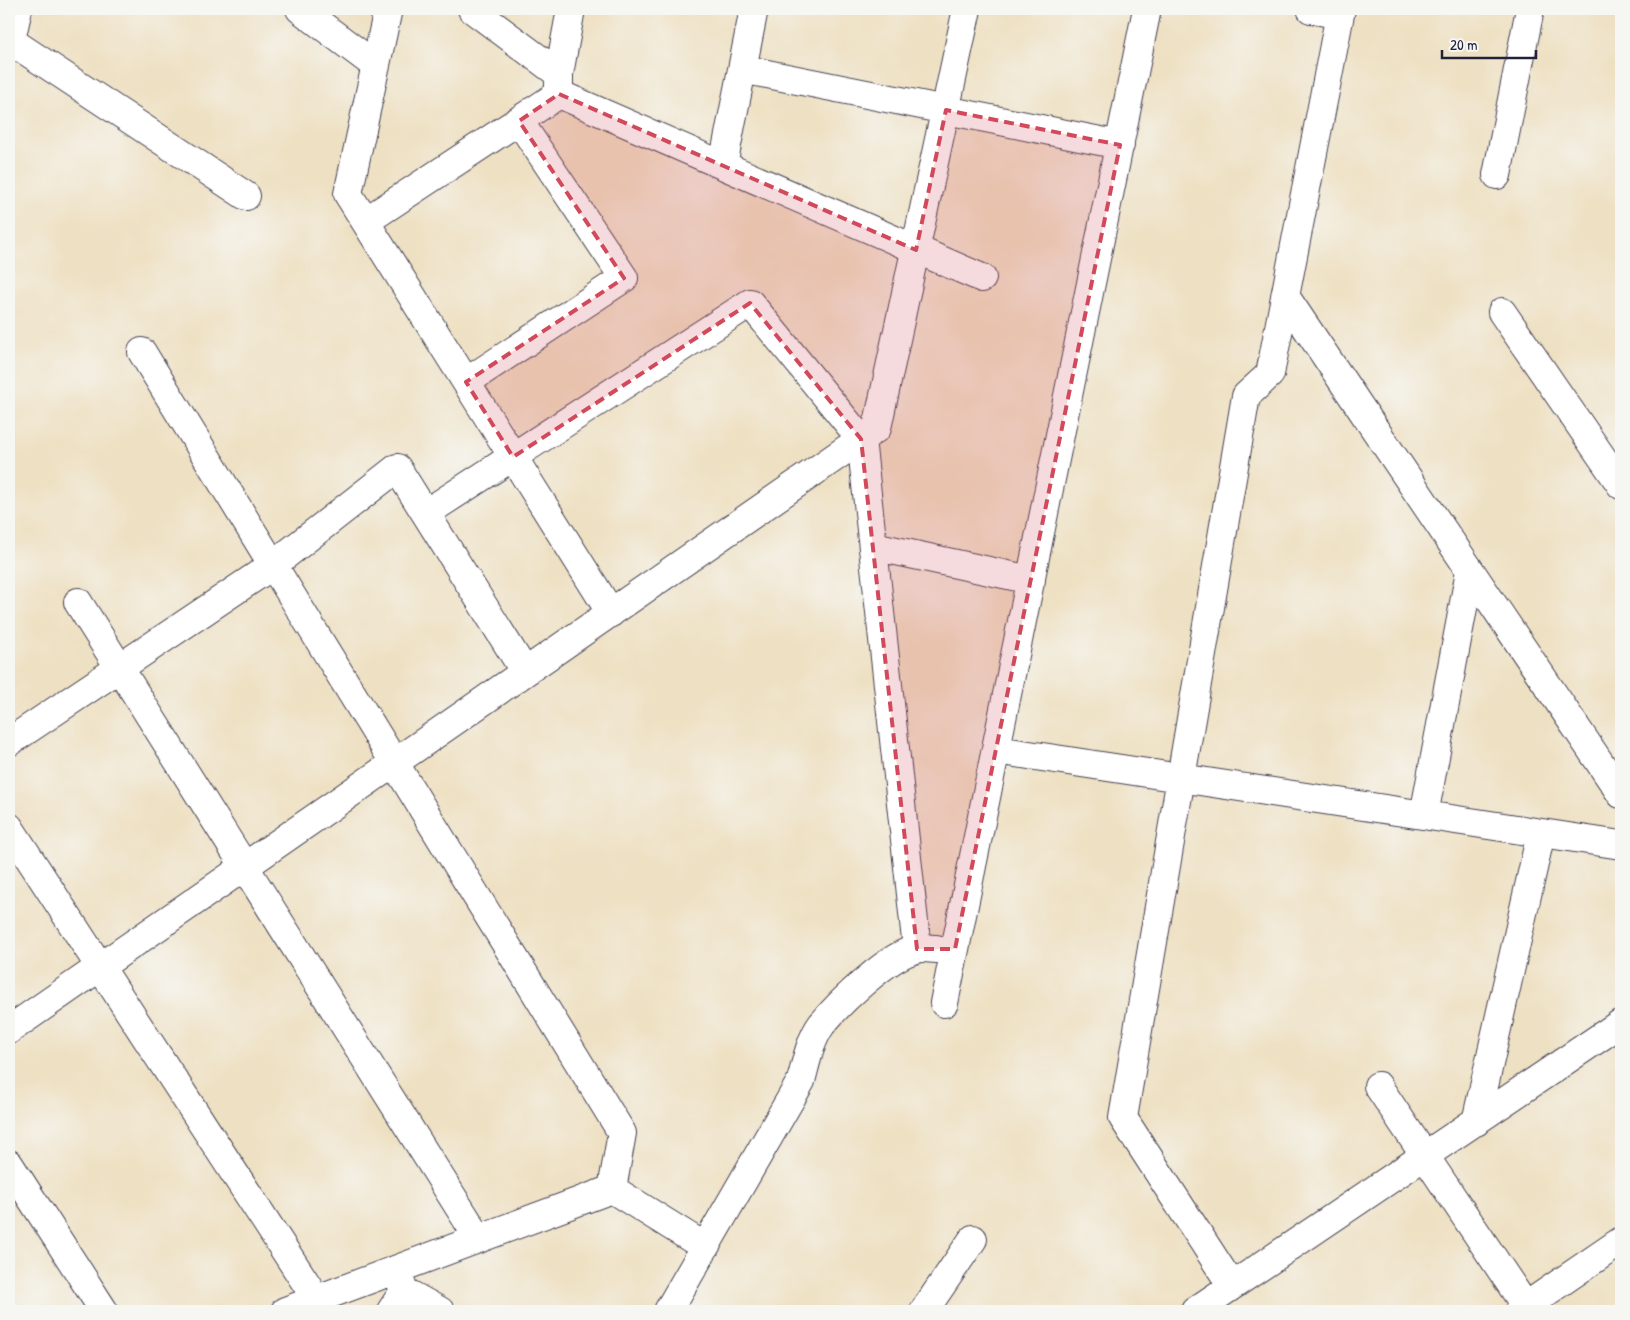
<svg xmlns="http://www.w3.org/2000/svg" width="1630" height="1320" font-family="'Patrick Hand',sans-serif">
	<style>
		.lines { fill: none; stroke-linecap: round; stroke-linejoin: round }
		.street-casing { stroke: #413e4f; stroke-width: 30 }
		.street { stroke: #fff; stroke-width: 28 }
		.marked { fill: #d1495b; fill-opacity: 0.2; stroke: #d1495b; stroke-width: 4; stroke-dasharray: 10 6; stroke-linejoin: round }
	</style>
	<rect width="100%" height="100%" fill="#f6f6f2"/>
	<filter id="ink" filterUnits="userSpaceOnUse"><feTurbulence type="fractalNoise" baseFrequency=".02" numOctaves="2"/><feDisplacementMap in="SourceGraphic" scale="10" xChannelSelector="R" yChannelSelector="G"/><feConvolveMatrix kernelMatrix="1 2 1 2 8 2 1 2 1" color-interpolation-filters="sRGB"/></filter>
	<filter id="wash" filterUnits="userSpaceOnUse"><feTurbulence type="fractalNoise" baseFrequency=".0096" numOctaves="4" result="noise"/><feDisplacementMap in="SourceGraphic" scale="20" xChannelSelector="R" yChannelSelector="G"/><feGaussianBlur stdDeviation="1.12" result="paint"/><feColorMatrix in="noise" values="0 0 0 0 0 0 0 0 0 0 0 0 0 0 0 0 0 1.4 0 .05"/><feComposite in="paint" operator="in"/></filter>
	<g filter="url(#wash)">
		<rect width="100%" height="100%" fill="#eee0c2"/>
	</g>
	<g filter="url(#ink)">
		<g class="lines">
			<defs>
				<path id="street" d="M300 9 376 66
					M388 9 348 194 611 613
					M472 9 559 74
					M1311 9 1340 15
					M11 41 246 196
					M9 49 18 9
					M742 69 1120 145
					M559 90V74L571 9
					M559 94 982 278
					M723 165 754 9
					M1497 175 1530 9
					M366 221 559 94
					M1285 296 1621 794
					M1502 312 1621 485
					M142 352 622 1133 612 1189
					M466 382 624 278 519 121
					M426 513 750 303 861 439 917 949
					M873 546 1031 580
					M78 602 479 1239
					M9 742 273 565 397 468 525 672
					M996 750 1621 845
					M1424 815 1470 571
					M9 827 317 1300
					M944 1003 1147 9
					M9 1030 877 428 967 9
					M1378 1086 1526 1307
					M1476 1122 1541 833
					M9 1164 104 1311
					M612 1189 705 1247
					M397 1270 404 1291 440 1311
					M1232 1286 1123 1118 1246 396 1270 374 1341 9
					M285 1311 612 1189
					M391 1311 404 1291
					M668 1311 801 1081C806 1063 810 1040 822 1024 840 1002 890 954 917 949 923 947 931 949 936 949
					M924 1311 973 1239
					M1195 1311 1621 1023
					M1519 1311 1621 1241"/>
			</defs>
			<!-- street casing -->
			<use href="#street" class="street-casing"/>
			<!-- street -->
			<use href="#street" class="street"/>
		</g>
	</g>
	<!-- marked area -->
	<path class="marked" d="M559 94 916 250 946 110 1120 145 955 949H917L861 439 750 303 513 457 466 382 624 278 519 121Z"/>
	<!-- margin -->
	<rect width="1630" height="1320" fill="none" stroke="#f6f6f2" stroke-width="30"/>
	<!-- scale -->
	<path d="M1442 50v8h94v-8" fill="none" stroke="#22223b" stroke-width="2.5"/>
	<text x="1450" y="50" font-size="15" fill="#22223b" stroke="#f6f6f2" stroke-width="4" paint-order="stroke">20 m</text>
</svg>
